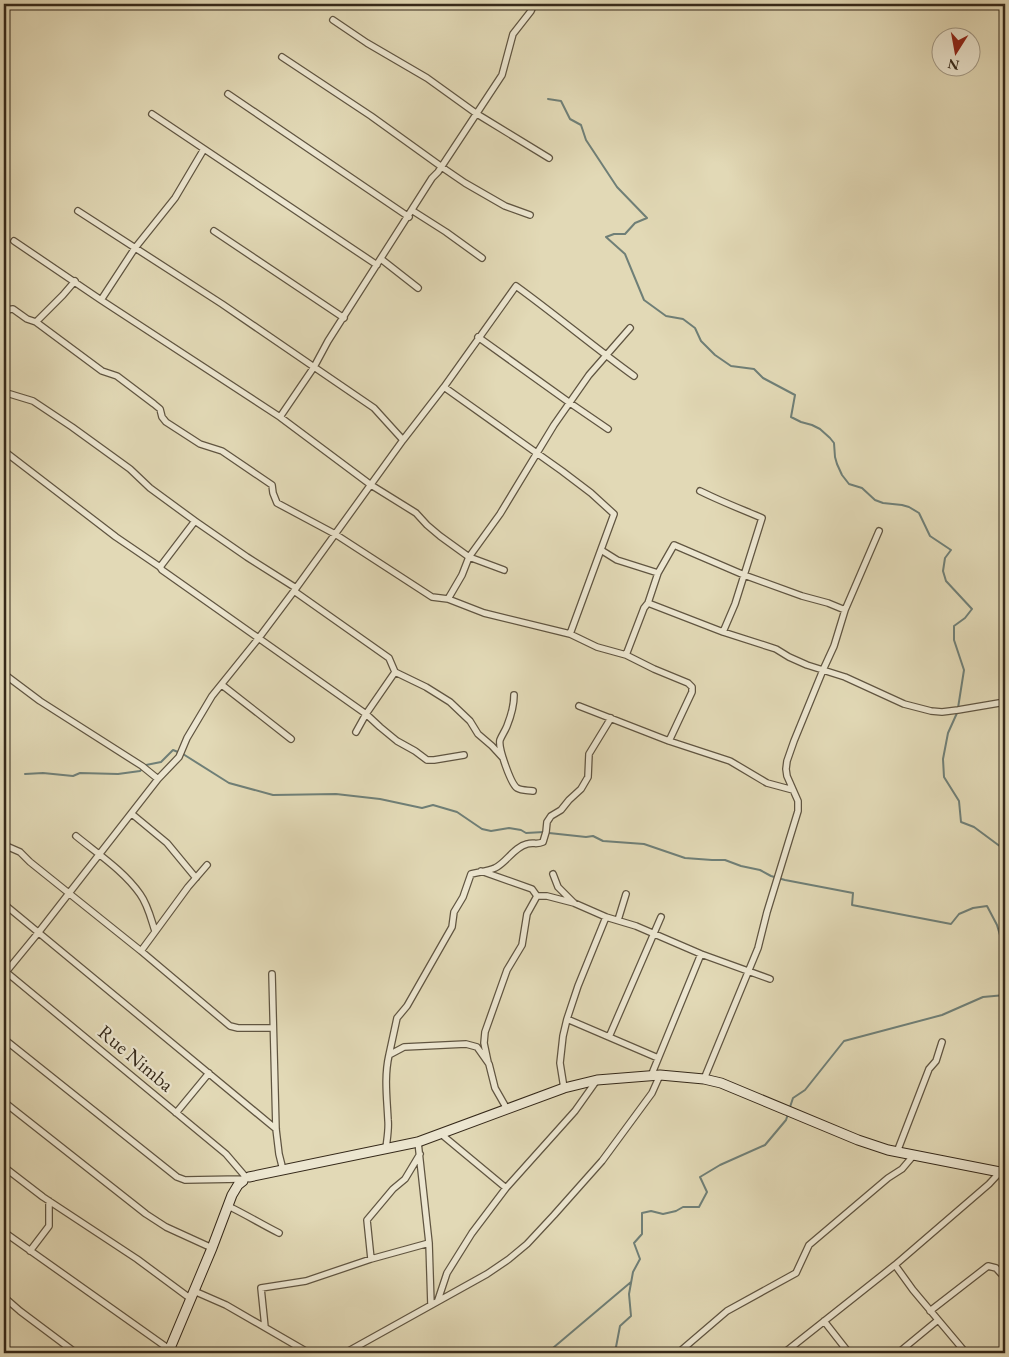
<svg xmlns="http://www.w3.org/2000/svg" width="1009" height="1357" font-family="'EB Garamond',serif">
	<style>
		.lines { fill: none; stroke-linecap: round; stroke-linejoin: round }
		.stream { stroke: #6f7f77; stroke-width: 2 }
		.street-casing { stroke: #605541; stroke-width: 8 }
		.secondary-casing { stroke: #35291a; stroke-width: 11 }
		.street { stroke: #ece6d0; stroke-width: 5.5 }
		.secondary { stroke: #ece6d0; stroke-width: 9 }
		.labels { text-anchor: middle; stroke-width: 4.5; stroke-linejoin: round; paint-order: stroke }
		.street-label { font-size: 20px; fill: #35291a; stroke: #ece6d0 }
	</style>
	<rect width="100%" height="100%" fill="#e2d9b6"/>
	<filter id="stains"><feTurbulence type="fractalNoise" baseFrequency=".004" numOctaves="4"/><feColorMatrix values="0 0 0 0 .2 0 0 0 0 .09 0 0 0 0 .02 0 0 0 .5 -.17"/></filter>
	<radialGradient id="worn" r=".72"><stop offset=".6" stop-color="#630" stop-opacity="0"/><stop offset="1" stop-color="#630" stop-opacity=".3"/></radialGradient>
	<g class="lines">
		<!-- stream -->
		<path class="stream" d="M548 99 561 101 570 119 581 125 586 140 617 187 647 218 635 223 625 234H614L606 237 625 254 644 300 666 316 683 319 695 328 701 341 715 355 731 366 754 369 763 378 795 395 791 417 801 422 812 425 820 429 830 438 834 443 835 457 837 464 842 475 849 484 862 488 875 500 883 503 902 505 909 507 919 513 930 536 951 550 945 558 943 571 946 581 972 609 965 618 954 626V640L964 670 958 708
			M957 713 948 733 943 759 944 777 959 801 961 822 974 827 1005 850
			M183 754 229 783 273 795 336 794 380 799 422 808 433 805 457 812 482 829 491 831 509 828 521 830 526 833 544 832
			M25 774 43 773 73 776 80 773 118 774 140 771 146 765 161 762 173 750 178 752
			M549 833 586 837 593 836 603 841 644 844 685 858 712 860H725L741 866 760 870 771 876 785 880 853 893 852 905 951 924 959 914 973 908 987 906 997 925 1005 952
			M790 1107 793 1098 805 1090 844 1041 942 1015 983 997 1005 995
			M547 1353 631 1282
			M609 1353 616 1347 620 1326 631 1316 629 1294 633 1272 640 1259 634 1243 642 1234V1213L651 1211 663 1214 676 1211 683 1207H699L707 1192 700 1177 720 1165 765 1145 786 1120 788 1114"/>
		<defs>
			<path id="street" d="M333 20 367 43 427 78 477 114 549 158
				M282 57 371 116 446 170 465 183 505 206 530 215
				M228 94 409 217
				M152 114 377 265
				M78 211 222 304 314 367 280 417
				M413 211 446 232 482 258
				M214 231 344 318
				M14 241 101 300 280 417 371 485 416 513 427 525 440 536 469 557 504 570
				M381 259 418 288
				M101 300 135 248 175 198 204 149
				M4 313 6 310 13 309 27 319 36 322 63 295 75 281
				M36 322 102 371 117 376 154 404 160 409 162 417 166 422 200 444 222 451 272 485 273 493 277 503 335 534 432 597 448 599
				M630 328 589 375 554 425 500 514 469 557 462 575 448 599 484 613 570 634 597 647 626 655 644 608 648 603 658 573 674 545 744 575 802 596 828 603 845 610
				M478 337 570 403 608 429
				M444 387 516 286C556 315 594 347 634 376
				M4 394H10L33 401 72 427 130 469 150 488 195 521
				M403 440 444 387 562 471 591 493 614 514 570 634
				M4 451 116 537 160 567 162 570 366 714 380 727 397 741 415 751 427 760H434L464 755
				M700 491C720 501 741 509 762 518L735 604 723 632
				M601 550 617 560 658 573
				M160 567 195 521 247 557 296 588
				M294 591 389 658 395 672 366 714 356 732
				M648 603 723 632 776 649 789 657 807 665 845 677 904 704 931 711 942 712 958 710 1005 702
				M626 655 654 669 688 683 692 687V692L669 741
				M395 672 426 687 450 702 470 721 478 734 492 746 503 758
				M4 674 40 701 142 766 158 779
				M222 685 291 739
				M514 695C514 706 511 716 507 726 505 731 502 735 500 740 498 748 511 784 517 788 522 791 528 790 533 791
				M579 706 669 741 730 761 767 783 793 790
				M132 814 167 843 196 878
				M76 836C98 854 124 871 140 894 148 905 151 919 155 931
				M4 845 20 852 30 862 141 951 230 1026 238 1028H273
				M481 871 532 889 537 896
				M553 874 558 887 574 903 606 917
				M4 904 276 1129
				M618 920 626 894
				M141 951 188 887 207 865
				M5 971 226 1154 244 1175
				M6 972 38 933 158 779 179 757 187 738 212 696 258 639 294 591 403 440 374 408 314 367 328 341 432 178 438 172 502 75 513 34 531 11 534 4
				M272 974 276 1129 279 1154 283 1170
				M567 1019 658 1058
				M609 1037 661 917
				M4 1039 177 1177 185 1180 242 1179
				M389 1055 397 1018 407 1006 452 927 454 912 463 897 471 874C479 872 488 871 495 868 507 862 514 847 527 844 533 842 537 845 543 842L546 832 547 822 551 816 561 810 569 800 581 789 588 777 589 754 611 718
				M488 1062 484 1043 485 1032 507 970 522 945 527 914 537 896H547L574 903
				M651 1076 701 954
				M704 1079 758 948 767 912 798 811V801L787 776 786 769 787 761 794 741 823 670 834 646 845 610 879 531
				M564 1088 560 1063 563 1036 567 1019 578 986 606 917 636 926 701 954 770 979
				M4 1102 146 1214 166 1227 212 1248
				M176 1113 209 1073
				M441 1134 506 1188
				M418 1142 429 1243 431 1305
				M386 1148C387 1139 389 1129 388 1120 387 1098 384 1077 389 1055L404 1047 466 1044 477 1047 489 1064 495 1088 507 1109
				M897 1152 929 1069 936 1061 942 1042
				M4 1167 43 1197 137 1259 191 1299
				M228 1206C245 1214 261 1224 279 1233
				M4 1232 169 1349
				M30 1251 49 1226V1201
				M371 1259 367 1220 393 1189 405 1179 420 1154
				M895 1265 913 1290 966 1353
				M194 1291 226 1305 309 1353
				M4 1297 20 1311 76 1353
				M438 1300 447 1273 472 1233 506 1188 575 1111 597 1080
				M930 1311 988 1266 996 1268 1005 1278
				M824 1321 849 1353
				M265 1327 261 1288 306 1281 371 1259 429 1243
				M345 1353 487 1274 509 1259 527 1244 554 1215 602 1161 652 1093 660 1075
				M678 1353 727 1311 796 1273 809 1245 888 1178 902 1169 913 1156
				M784 1353 895 1265 989 1184 1001 1171
				M898 1353 938 1320"/>
			<path id="secondary" d="M249 1177 418 1142 564 1088 597 1080 660 1075 704 1079 721 1083 858 1140 888 1150 1005 1173
				M168 1353 212 1248 232 1195 238 1185 243 1181"/>
		</defs>
		<!-- street casing -->
		<use href="#street" class="street-casing"/>
		<!-- secondary casing -->
		<use href="#secondary" class="secondary-casing"/>
		<!-- street -->
		<use href="#street" class="street"/>
		<!-- secondary -->
		<use href="#secondary" class="secondary"/>
	</g>
	<g class="labels">
		<!-- street labels -->
		<g class="street-label">
			<text transform="translate(136 1058) rotate(40)" y="7">Rue Nimba</text>
		</g>
	</g>
	<!-- margin -->
	<rect width="1009" height="1357" fill="none" stroke="#e2d9b6" stroke-width="20"/>
	<rect x="5" y="5" width="999" height="1347" fill="none" stroke="#35291a" stroke-width="2.5"/>
	<rect x="10" y="10" width="989" height="1337" fill="none" stroke="#35291a"/>
	<!-- north arrow -->
	<g transform="translate(956 52) rotate(191)"><circle r="24" fill="#ece6d0" stroke="#a39a87"/>
	<path d="M0-4L9 19L0 12L-9 19Z" fill="#8f2418"/>
	<text y="-8" font-size="14" font-weight="bold" text-anchor="middle" fill="#35291a">N</text>
	</g>
	<rect width="100%" height="100%" filter="url(#stains)"/>
	<rect width="100%" height="100%" fill="url(#worn)"/>
</svg>
